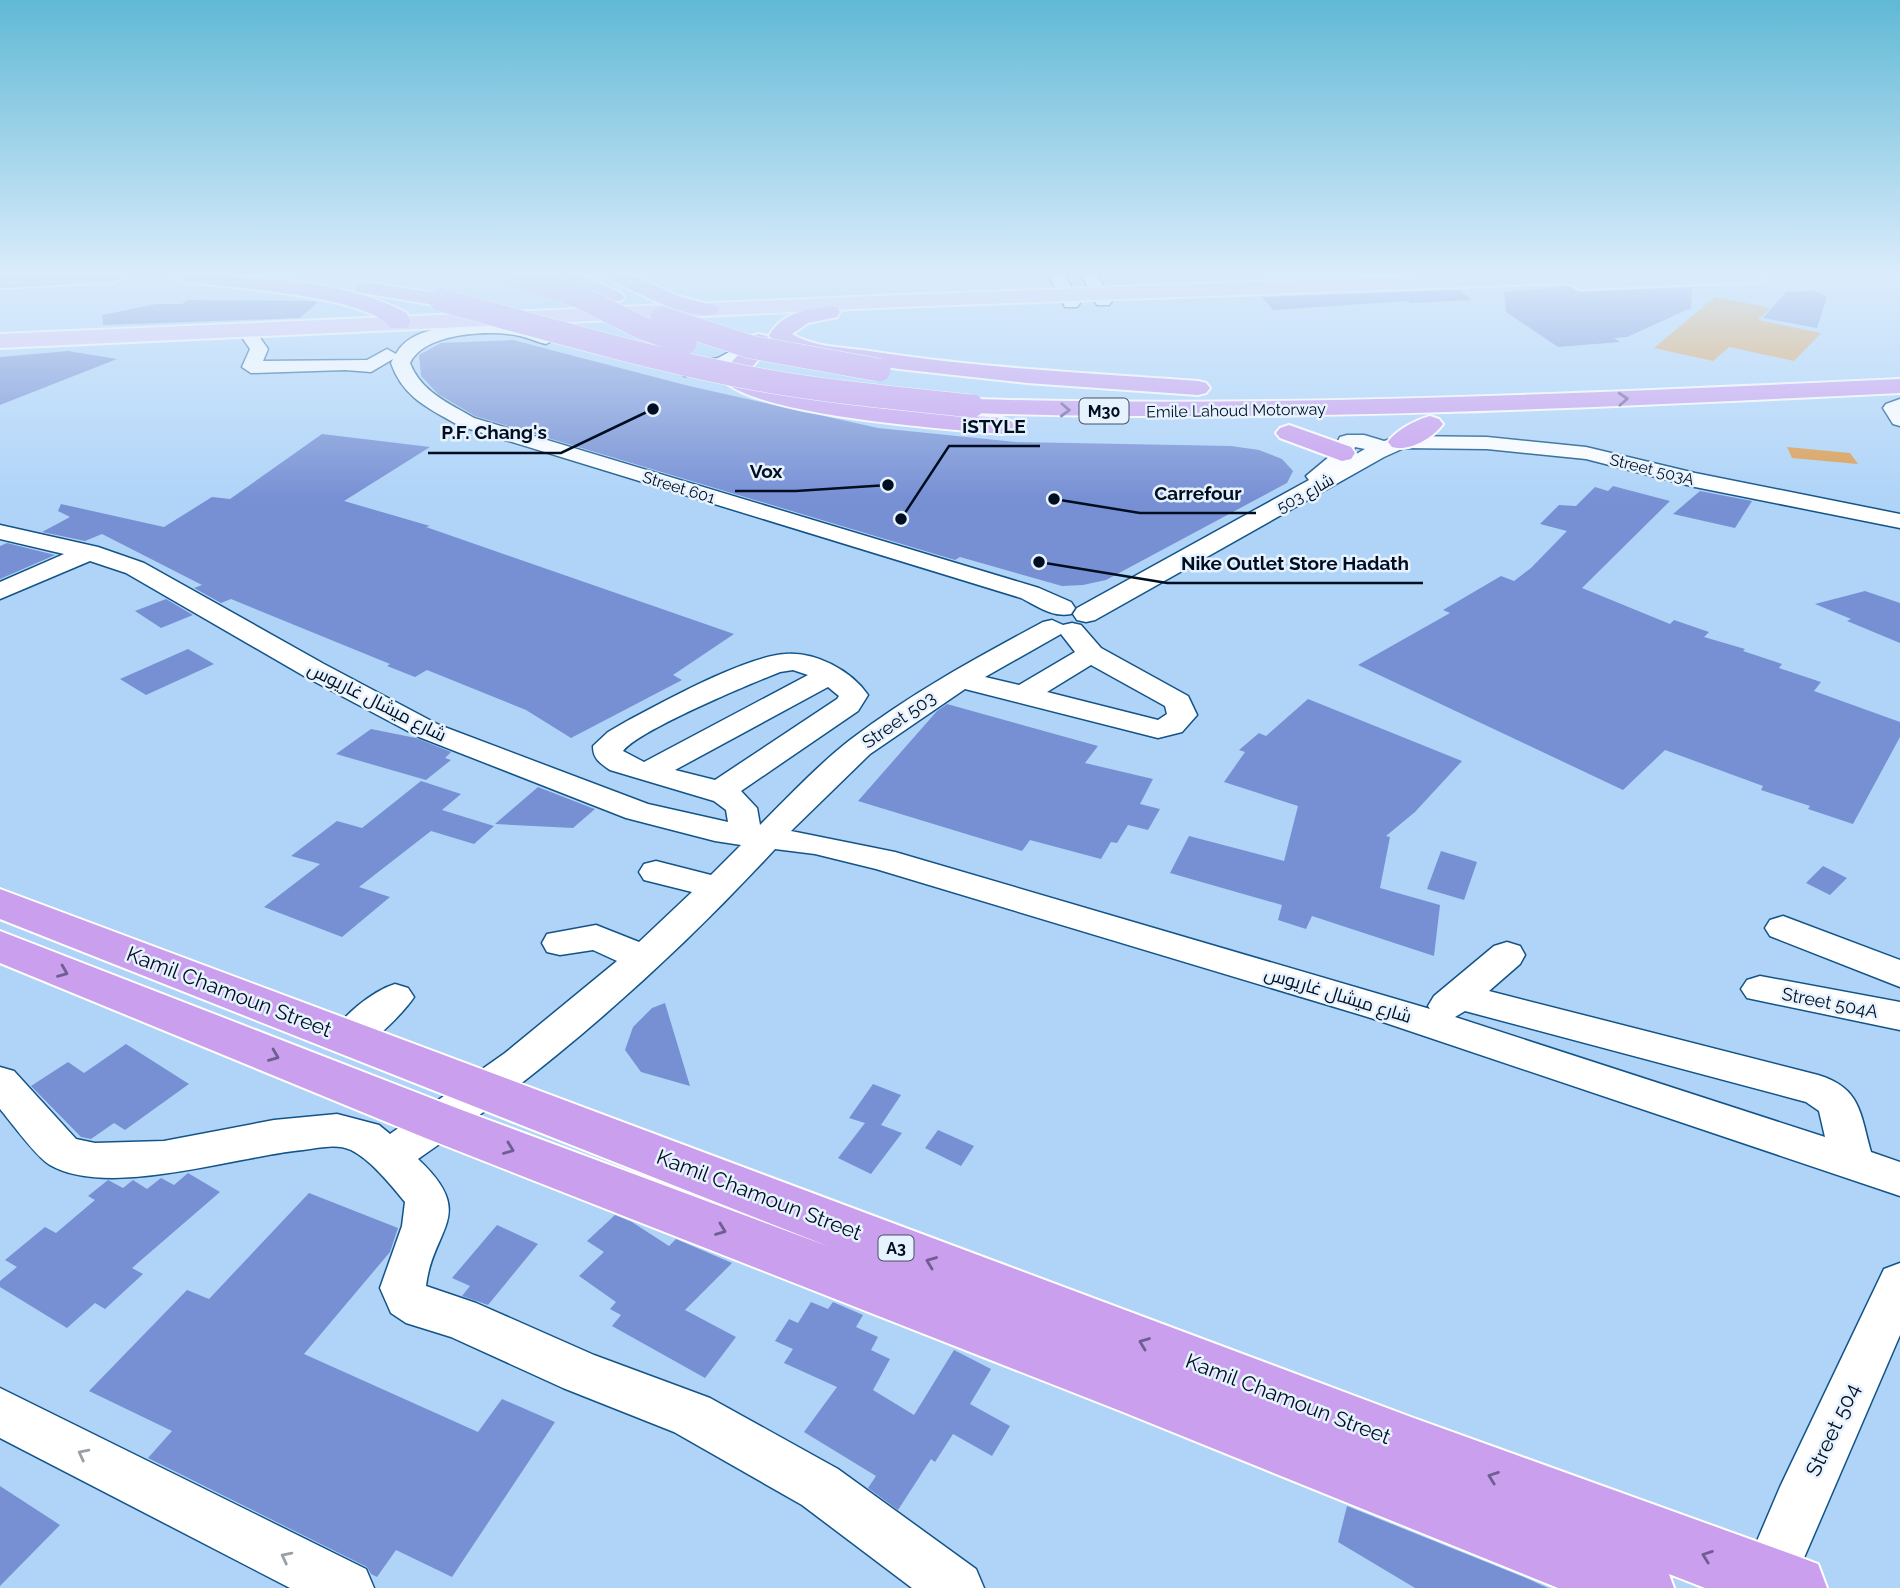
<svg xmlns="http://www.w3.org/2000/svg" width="1900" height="1588" font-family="Raleway,Cairo,sans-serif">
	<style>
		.green { fill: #dc9d52 }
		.building { fill: #7790d4 }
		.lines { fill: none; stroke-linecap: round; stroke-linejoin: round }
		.minor-casing { stroke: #135488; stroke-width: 3 }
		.major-casing { stroke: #fff; stroke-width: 4 }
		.highway-casing { stroke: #fff; stroke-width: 4 }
		.minor { fill: #fff; fill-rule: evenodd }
		.major { fill: #dfc5f5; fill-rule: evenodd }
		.highway { fill: #ca9fee; fill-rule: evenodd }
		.highway-bridge-casing { stroke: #fff; stroke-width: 24; stroke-linecap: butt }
		.highway-bridge { stroke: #ca9fee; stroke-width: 23 }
		.oneway { stroke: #6f5e92 }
		.oneway2 { stroke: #999fa7 }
		.labels { text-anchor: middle; stroke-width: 5; stroke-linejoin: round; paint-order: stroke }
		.far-street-label { font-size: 16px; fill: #000e22; stroke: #e6f2fe }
		.shield { fill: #e6f2fe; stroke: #455264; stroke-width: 2 }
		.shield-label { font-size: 16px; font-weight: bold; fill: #000e22 }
		.street-label { font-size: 18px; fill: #000e22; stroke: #e6f2fe }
		.near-street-label { font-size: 21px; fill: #000e22; stroke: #e6f2fe }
		.leader { fill: none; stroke: #000e22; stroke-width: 2.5 }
		.callout-dot { fill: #000e22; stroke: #e6f2fe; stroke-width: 2.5 }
		.callout-label { font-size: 19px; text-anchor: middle; font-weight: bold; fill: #000e22; stroke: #e6f2fe; stroke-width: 5; stroke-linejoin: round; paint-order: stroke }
	</style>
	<rect width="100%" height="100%" fill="#afd4f8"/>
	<!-- green -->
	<path class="green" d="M1715 297 1770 308 1758 320 1821 333 1794 361 1729 347 1713 361 1654 348Z
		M1787 447 1850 453 1858 464 1792 458Z"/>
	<!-- building -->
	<path class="building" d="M1569 286 1579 292 1692 287 1691 308 1627 337 1614 338 1620 342 1558 347 1506 312 1504 292Z
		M1459 290 1472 300 1410 303 1408 301 1273 310 1262 297Z
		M1815 291 1827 297 1817 328 1763 318 1786 292Z
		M187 300 313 301 318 302 300 318 103 325 102 315 156 304H182Z
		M513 340 689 386 878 428 1016 442 1231 446 1259 450 1282 459 1293 471 1287 483 1106 580 1083 585 1062 586 960 557 955 560 475 416 438 394 421 376 419 355 441 343Z
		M68 351 117 359 0 405V357Z
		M322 434 430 447 344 501 430 526 426 527 734 634 673 675 682 680 571 738 526 710 427 670 415 677 387 666 390 664 231 599 221 603 194 588 202 585 102 534 85 541 42 532 70 517 58 511 61 504 164 527 212 497 230 499Z
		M1613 486 1670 501 1582 588 1670 624 1674 620 1709 632 1704 637 1745 649 1743 651 1782 664 1779 668 1821 682 1814 691 1900 722V737L1853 824 1808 809 1810 806 1761 790 1763 786 1665 750 1623 790 1358 665 1450 613 1443 610 1501 576 1514 581 1531 568 1567 531 1540 524 1559 505 1576 506 1595 487 1608 491Z
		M1700 491 1752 501 1735 528 1673 514Z
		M7 543 55 555 0 579V546Z
		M1865 591 1900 603V643L1847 621 1851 619 1815 604Z
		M166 599 193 615 161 628 135 611Z
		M188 649 214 664 146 695 120 679Z
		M1308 699 1462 761 1415 812 1386 836 1390 837 1380 888 1440 905 1434 956 1312 916 1306 929 1278 920 1282 905 1170 873 1189 836 1284 861 1298 806 1224 782 1245 752 1239 750 1259 733 1266 736Z
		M947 704 1098 746 1085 763 1153 779 1140 804 1160 809 1148 830 1128 825 1117 843 1111 842 1101 859 1030 840 1022 851 858 801 937 711Z
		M371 729 416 738 451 752 445 758 451 760 426 780 336 754Z
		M421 781 461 794 442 810 494 826 474 844 431 831 359 887 390 897 342 937 264 907 320 864 291 856 337 821 362 828Z
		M538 787 592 808 595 809 573 828 495 824Z
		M1441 851 1477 862 1464 900 1427 889Z
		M1823 866 1847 878 1830 895 1806 883Z
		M665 1003 690 1086 641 1072 625 1050 633 1027 652 1008Z
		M126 1044 189 1084 125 1130 114 1123 91 1139 81 1137 31 1086 68 1062 84 1073Z
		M873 1084 901 1095 881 1125 902 1133 871 1174 838 1158 865 1123 849 1118Z
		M938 1130 974 1146 961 1166 925 1148Z
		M188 1173 220 1192 132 1268 143 1274 105 1309 95 1303 67 1328 0 1287V1281L17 1267 5 1260 45 1227 56 1233 95 1200 88 1196 108 1180 123 1188 133 1180 147 1189 161 1178 174 1185Z
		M309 1193 398 1228 390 1252 304 1354 478 1432 502 1399 555 1422 452 1577 396 1550 377 1577 371 1574 367 1567 148 1458 172 1431 89 1391 187 1290 209 1299Z
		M615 1215 632 1222 669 1246 676 1239 732 1263 685 1310 736 1337 705 1378 612 1326 621 1315 610 1309 616 1302 579 1276 604 1252 587 1241Z
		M497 1225 538 1244 488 1305 462 1296 470 1286 452 1278Z
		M811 1302 828 1309 833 1302 863 1315 856 1327 878 1337 871 1350 890 1359 873 1390 914 1415 954 1350 991 1369 970 1404 1010 1426 992 1456 953 1434 935 1462 931 1459 898 1510 868 1488 876 1476 804 1432 837 1387 784 1363 793 1349 775 1341 789 1319 798 1323Z
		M0 1486 60 1525 0 1586Z
		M1347 1506 1526 1578 1548 1588H1415L1338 1542Z"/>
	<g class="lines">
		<defs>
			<path id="minor" d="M1049 276H1065L1080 303 1077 307H1065Z
				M1082 276H1098L1112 301 1109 305H1097Z
				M481 323 519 325 552 335 555 339 546 344C537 342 529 338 520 336 490 329 424 333 410 363 421 392 449 403 474 418L1039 588 1071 602 1075 608 1071 614C1053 618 1037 606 1021 598L460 426C430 409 403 398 391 363L393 359 371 372 345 370 251 373 242 367 250 349 241 336 250 331 256 332 268 349 263 361 367 360 387 349 396 354C410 327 454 326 481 323Z
				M759 336 768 341 765 345 732 366 685 376 675 370 678 366 718 358Z
				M1900 399V426L1893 424 1883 408 1886 404Z
				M1347 435H1364L1384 441 1401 436 1487 437 1586 447 1695 473 1900 514V528L1695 487 1586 459 1487 449 1404 448 1384 457 1095 620 1086 622 1077 620 1073 614 1077 608 1309 480 1306 476 1330 456 1340 437ZM1355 447 1365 449 1351 457Z
				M0 525 98 547 144 563 324 664 439 725 648 804 728 822 726 810 714 801 610 770C600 763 593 759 593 746L608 732 627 721C665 701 744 657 785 654 815 651 852 671 868 695L858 711 741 791 757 808 760 825C789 796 817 766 850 740 910 694 976 658 1043 622L1052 620 1063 625 1072 623 1081 625 1101 648 1188 696 1197 715 1182 732 1158 738 965 689 870 754 791 831 895 852 1430 1009 1428 1006 1434 996 1494 946 1507 942 1520 946 1525 955 1520 964 1489 991 1818 1075C1861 1088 1860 1113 1871 1152L1900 1162V1196L1371 1018 876 869 815 854 775 849C668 965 548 1070 418 1159 478 1215 433 1227 426 1286L476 1303 594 1355 710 1398 838 1469 976 1569 984 1588H912L802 1505 674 1432 563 1388 451 1337 406 1323 391 1313 380 1288 402 1226 405 1202C391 1185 371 1160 351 1150 337 1143 318 1148 303 1150 237 1156 108 1199 50 1165 37 1158 11 1122 0 1109V1067L14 1071 76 1139 95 1143 164 1141 274 1120 337 1114 379 1125 390 1134 505 1053 617 961 593 950 560 955 547 952 542 943 547 934 596 925 639 942 692 892 644 880 639 872 644 864 656 861 711 875 741 845 715 841 626 818 419 737 304 676 126 573 90 561 0 599V582L64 554 0 539ZM1061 634 1075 652 1019 685 985 677ZM1091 665 1165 706 1167 714 1158 720 1047 692ZM793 670 808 675 644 762 623 751C639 730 750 684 780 672ZM828 687 839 696 837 699 715 780 675 770ZM1465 1011 1806 1102 1819 1111 1825 1137 1455 1017Z
				M1783 916 1900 960V987L1770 936 1765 928 1770 920Z
				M1760 976 1900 1002V1030L1747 998 1741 989 1747 980Z
				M395 984 408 988 414 997C405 1011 376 1040 361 1048 352 1053 344 1051 334 1048L329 1038C341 1017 372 991 395 984Z
				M1900 1263V1335L1791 1588H1737L1780 1487 1884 1269Z
				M0 1388 366 1569 374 1588H290L0 1438Z"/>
			<path id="major" d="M1424 276H1767L1757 282 1579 289 1569 283 899 307 0 348V334L899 295Z"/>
			<path id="highway" d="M0 276H125L115 282 0 288Z
				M176 276C250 276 340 278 407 313L410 323 407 328H391C369 296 228 287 186 282Z
				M555 276H583L621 293 624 297 621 301H607L558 280Z
				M608 276H635L678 296 715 306 719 310 715 314C689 321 636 292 611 280Z
				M364 282 441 294 448 296 451 300 448 304 441 306 357 292 354 288 357 284Z
				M829 306 837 307 840 312 837 317 808 323 792 334C815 348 844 347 869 351 978 368 1088 373 1198 381L1206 383 1210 388 1206 393 1198 395 1027 383 899 369 798 353 780 346 769 336C781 313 805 310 829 306Z
				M759 334 767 336 772 344 745 375C790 406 943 414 1002 418L1011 421 1015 426 1011 431 1002 434C949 429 747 416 719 376L749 343 751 336Z
				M1900 379V393C1591 408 1282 423 972 413L963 411 960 406 963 401 972 399C1282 408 1591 393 1900 379Z
				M1430 416 1439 419 1443 424C1433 438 1409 452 1392 447L1388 442C1396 430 1416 420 1430 416Z
				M1289 425 1351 447 1355 453 1351 459 1342 461 1280 438 1276 433 1280 428Z
				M0 889 1411 1417 1794 1555 1818 1564 1827 1588H1705L1669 1574 1674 1588H1558L1123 1412 423 1137 0 963V931L459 1109 830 1247 0 919Z"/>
		</defs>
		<!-- minor casing -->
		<use href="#minor" class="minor-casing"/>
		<!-- major casing -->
		<use href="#major" class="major-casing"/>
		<!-- highway casing -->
		<use href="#highway" class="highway-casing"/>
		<!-- minor -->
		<use href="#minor" class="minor"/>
		<!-- major -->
		<use href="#major" class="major"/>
		<!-- highway -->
		<use href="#highway" class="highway"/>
		<defs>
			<path id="highway-bridge" d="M519 276 578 296 642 328 685 343
				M441 300C540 327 639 356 740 376 817 391 894 398 972 406
				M662 318 751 347 879 370"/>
		</defs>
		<!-- highway-bridge casing -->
		<use href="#highway-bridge" class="highway-bridge-casing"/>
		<!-- highway-bridge -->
		<use href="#highway-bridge" class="highway-bridge"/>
	</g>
	<!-- one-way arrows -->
	<defs><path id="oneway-chevron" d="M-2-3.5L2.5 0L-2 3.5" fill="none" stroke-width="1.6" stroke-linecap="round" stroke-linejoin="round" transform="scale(1.75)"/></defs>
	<g class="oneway">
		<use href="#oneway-chevron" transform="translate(1623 399) rotate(-3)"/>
		<use href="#oneway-chevron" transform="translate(1065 410) rotate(2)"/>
		<use href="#oneway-chevron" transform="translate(63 972) rotate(22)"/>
		<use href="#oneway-chevron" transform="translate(274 1056) rotate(22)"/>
		<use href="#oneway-chevron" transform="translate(509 1149) rotate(21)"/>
		<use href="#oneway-chevron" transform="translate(721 1230) rotate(21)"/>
		<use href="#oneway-chevron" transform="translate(931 1262) rotate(-159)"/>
		<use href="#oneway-chevron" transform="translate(1144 1343) rotate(-159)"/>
		<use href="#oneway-chevron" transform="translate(1493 1477) rotate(-160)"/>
		<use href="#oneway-chevron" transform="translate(1707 1556) rotate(-160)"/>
	</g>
	<g class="oneway2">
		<use href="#oneway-chevron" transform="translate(83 1454) rotate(-153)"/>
		<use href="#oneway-chevron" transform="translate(286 1557) rotate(-153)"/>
	</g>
	<!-- sky -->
	<linearGradient id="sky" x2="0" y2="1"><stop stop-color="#60b9d5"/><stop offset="0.55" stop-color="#dbecfc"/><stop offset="1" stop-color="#dbecfc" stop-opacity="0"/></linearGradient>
	<rect width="1900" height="499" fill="url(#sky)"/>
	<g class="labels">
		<!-- far-street labels -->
		<g class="far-street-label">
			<text transform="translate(1236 410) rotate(-1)" y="6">Emile Lahoud Motorway</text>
			<text transform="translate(1652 469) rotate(14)" y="6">Street 503A</text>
			<text transform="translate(679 487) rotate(17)" y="6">Street 601</text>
			<text transform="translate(1305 493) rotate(-29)" y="6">شارع 503</text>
		</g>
		<!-- shield labels -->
		<g class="shield">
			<rect x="1079.5" y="398.5" width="49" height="25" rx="5"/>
			<rect x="878.5" y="1235.5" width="35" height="25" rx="5"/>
		</g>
		<g class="shield-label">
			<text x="1104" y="417">M30</text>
			<text x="896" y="1254">A3</text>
		</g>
		<!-- street labels -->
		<g class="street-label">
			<text transform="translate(377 702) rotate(27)" y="6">شارع ميشال غاريوس</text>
			<text transform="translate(899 720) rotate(-35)" y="6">Street 503</text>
			<text transform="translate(1338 995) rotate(17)" y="6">شارع ميشال غاريوس</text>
			<text transform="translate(1830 1003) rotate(11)" y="6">Street 504A</text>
		</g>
		<!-- near-street labels -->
		<g class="near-street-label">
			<text transform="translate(229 992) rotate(21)" y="7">Kamil Chamoun Street</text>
			<text transform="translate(759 1195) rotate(21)" y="7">Kamil Chamoun Street</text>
			<text transform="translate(1288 1399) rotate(21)" y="7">Kamil Chamoun Street</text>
			<text transform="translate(1833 1430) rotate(-65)" y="7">Street 504</text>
		</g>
	</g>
	<!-- callouts -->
	<path class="leader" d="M901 519L949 446H1040M653 409L561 453H428M888 485L796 491H735M1054 499L1140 513H1256M1039 562L1167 583H1423"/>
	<g class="callout-dot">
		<circle cx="901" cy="519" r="7"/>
		<circle cx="653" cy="409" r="7"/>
		<circle cx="888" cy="485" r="7"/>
		<circle cx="1054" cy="499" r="7"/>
		<circle cx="1039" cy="562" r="7"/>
	</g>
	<g class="callout-label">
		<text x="994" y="433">iSTYLE</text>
		<text x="494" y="439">P.F. Chang's</text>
		<text x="766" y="478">Vox</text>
		<text x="1198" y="500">Carrefour</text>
		<text x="1295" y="570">Nike Outlet Store Hadath</text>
	</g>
</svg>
